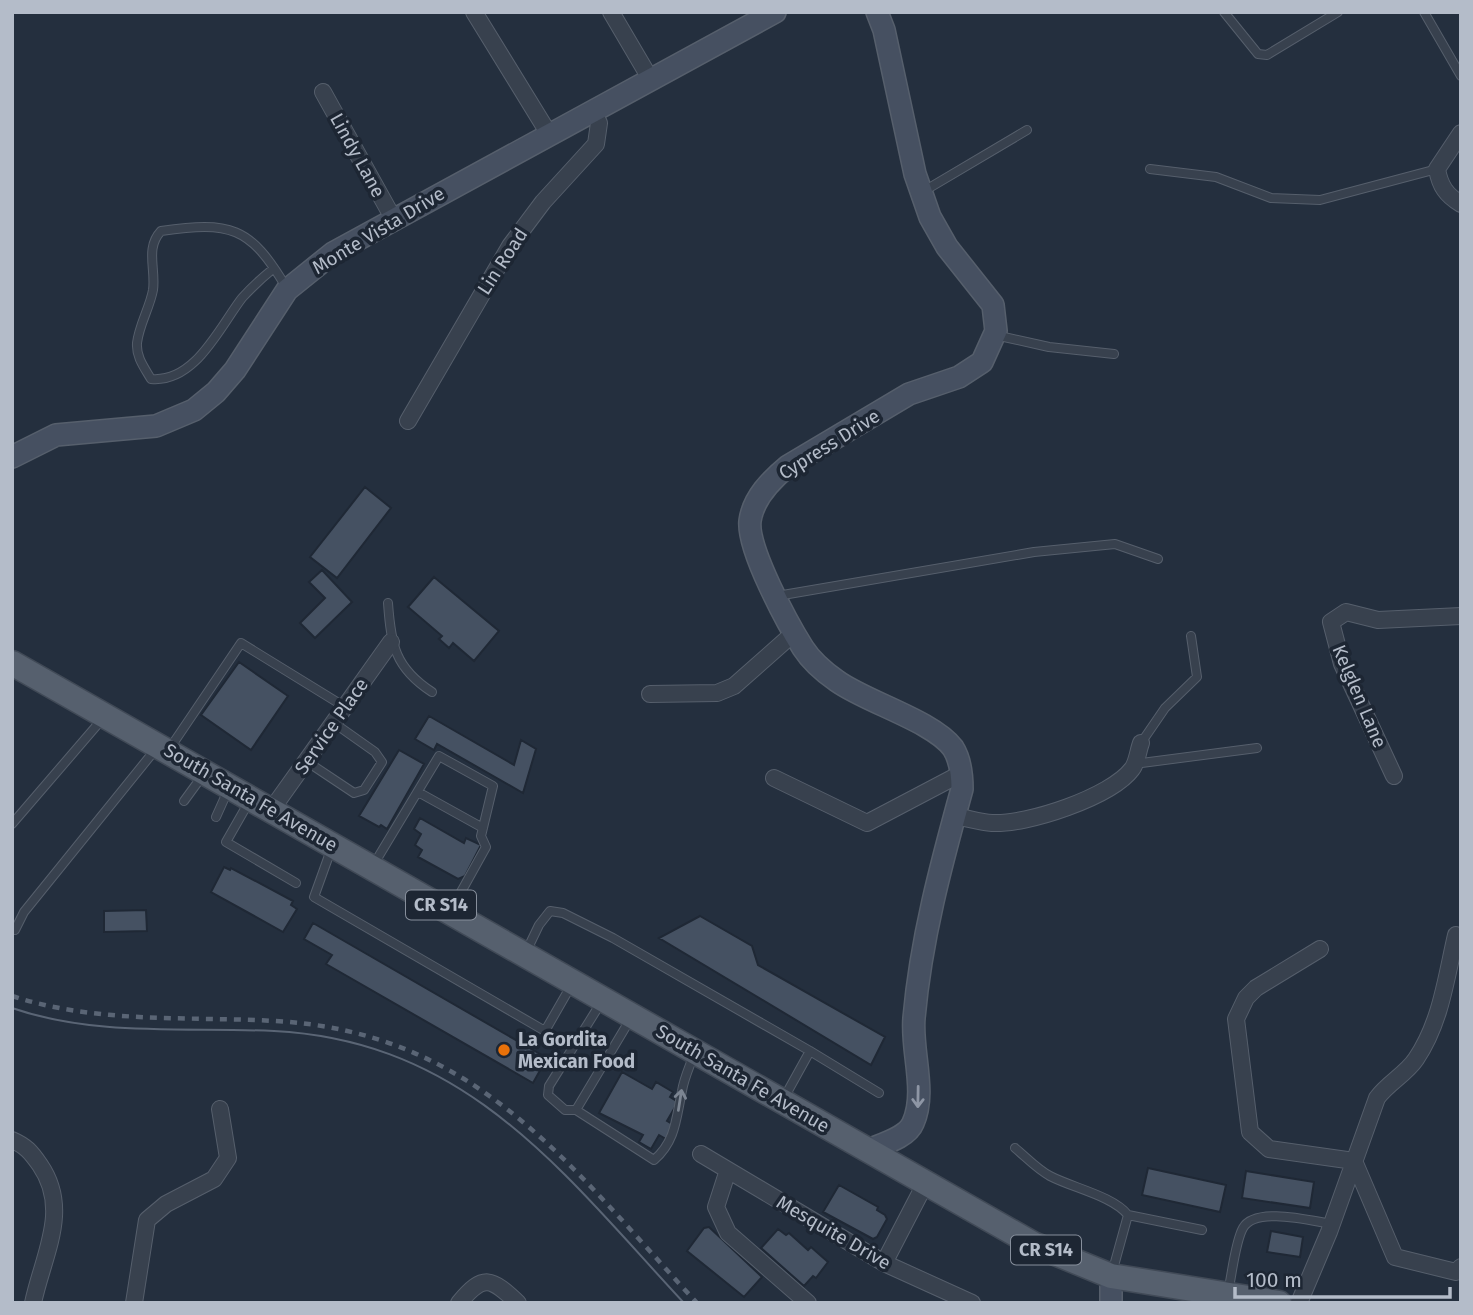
<svg xmlns="http://www.w3.org/2000/svg" width="1473" height="1315" font-family="'Fira Sans',sans-serif">
	<style>
		.building { fill: #455162; stroke: #1f2835; stroke-width: 2 }
		.lines { fill: none; stroke-linecap: round; stroke-linejoin: round }
		.lane-casing { stroke: #565f6c; stroke-width: 10 }
		.street-casing { stroke: #565f6c; stroke-width: 18 }
		.secondary-casing { stroke: #565f6c; stroke-width: 24 }
		.primary-casing { stroke: #414a57; stroke-width: 27 }
		.lane { stroke: #38414e; stroke-width: 8 }
		.street { stroke: #38414e; stroke-width: 16 }
		.secondary { stroke: #465061; stroke-width: 21 }
		.primary { stroke: #56606e; stroke-width: 24 }
		.tram { stroke: #5a6575; stroke-width: 2 }
		.rail { stroke: #5a6575; stroke-width: 4.5; stroke-dasharray: 7 7; stroke-linecap: butt }
		.oneway { stroke: #8e96a5 }
		.oneway2 { stroke: #7c8592 }
		.food-dot { fill: #e8710a; stroke: #1d2633; stroke-width: 2.5 }
		.labels { text-anchor: middle; stroke-width: 7; stroke-linejoin: round; paint-order: stroke }
		.shield { fill: #1d2633; stroke: #878f9c; stroke-width: 2 }
		.shield-label { font-size: 18px; font-weight: bold; fill: #b4bcc9 }
		.street-label { font-size: 19px; fill: #b4bcc9; stroke: #1d2633 }
		.poi-label { font-size: 19px; font-weight: bold; fill: #b4bcc9; stroke: #1d2633; text-anchor: start }
	</style>
	<rect width="100%" height="100%" fill="#242f3e"/>
	<!-- building -->
	<path class="building" d="M365 487 391 508 337 578 310 557Z
		M322 570 352 602 315 638 300 623 325 598 309 582Z
		M434 577 499 631 474 661 453 643 449 648 439 639 442 636 408 607Z
		M239 662 288 696 251 750 201 715Z
		M429 716 514 765 521 740 536 749 523 793 437 744 434 750 415 739Z
		M399 750 424 764 387 829 381 825 379 827 359 816Z
		M420 818 464 843 466 838 481 845 465 876 458 879 418 857 422 850 415 845 421 834 414 829Z
		M224 867 230 870 231 868 293 901 291 905 297 909 283 932 211 892Z
		M146 910 147 931 104 932V911Z
		M700 916 752 946 758 965 885 1037 871 1065 659 938Z
		M313 923 547 1058 533 1083 326 964 332 955 304 939Z
		M622 1072 652 1089 656 1082 673 1092 670 1097 678 1102 667 1121 674 1125 666 1139 659 1135 651 1149 639 1142 643 1135 599 1113Z
		M1148 1168 1226 1185 1220 1212 1142 1195Z
		M1246 1171 1314 1182 1310 1208 1242 1198Z
		M839 1185 878 1207 877 1210 885 1215 887 1219 877 1237 873 1239 823 1212Z
		M709 1227 762 1277 744 1297 687 1251 704 1228Z
		M778 1229 786 1235 789 1233 808 1250 811 1247 828 1262 816 1278 813 1276 804 1286 761 1248Z
		M1271 1231 1303 1237 1300 1257 1267 1252Z"/>
	<g class="lines">
		<defs>
			<path id="lane" d="M1224 12 1258 54 1267 55 1338 12
				M1424 12 1461 76
				M1150 169 1216 177 1271 198 1320 200 1437 169
				M924 191 1027 130
				M274 268C263 277 252 287 242 298 219 328 195 383 151 379 144 367 136 357 137 343 139 325 150 307 153 290 156 269 145 248 161 231 230 221 250 226 286 287
				M995 335 1049 347 1114 354
				M777 596 1034 552 1115 544 1158 559
				M388 603C391 645 395 668 432 692
				M1141 743 1165 708 1197 677 1191 636
				M170 748 241 643 345 707
				M306 761 354 793 364 790 382 762 375 752 334 723
				M1134 764 1257 748
				M418 792 483 828
				M250 800 226 842 296 883
				M184 801 203 775
				M216 817 229 788
				M12 824 104 717
				M332 847 314 897 545 1031 572 984
				M374 864 439 756 493 786 481 836 486 847 451 910
				M15 930 24 912 155 750
				M526 952 539 925 550 911 563 913 613 938 810 1051
				M602 1001 549 1086 548 1095 565 1110H576L654 1160C676 1141 676 1118 682 1091 684 1078 690 1066 694 1054
				M784 1098 810 1051 879 1093
				M576 1110 631 1018
				M1015 1148C1026 1157 1037 1169 1050 1176 1073 1188 1113 1196 1128 1215
				M1112 1273 1128 1215 1202 1230
				M1228 1292C1232 1275 1235 1242 1243 1228 1255 1206 1312 1221 1332 1224"/>
			<path id="street" d="M474 12 549 134
				M611 12 651 80
				M323 92 393 218
				M1461 133 1437 169C1440 186 1446 195 1461 204
				M408 421 510 246 543 202 596 144 599 123 593 111
				M650 694 717 693 734 686 795 632
				M1394 776 1342 664 1331 622 1346 612 1378 620 1461 616
				M774 778 867 823 962 773
				M272 809 391 642
				M954 816C967 818 980 822 992 823 1027 825 1111 797 1132 769 1137 763 1138 751 1141 743
				M1320 949 1256 988 1246 998 1236 1019 1250 1132 1269 1149 1354 1161 1395 1257 1456 1272 1461 1267
				M12 1140C26 1146 31 1152 40 1165 71 1210 43 1255 33 1303
				M701 1154 884 1263 972 1303
				M728 1170 716 1207 728 1233 808 1303
				M884 1263 926 1182
				M134 1303 147 1220 166 1204 214 1179 228 1158 220 1109
				M459 1303C484 1273 491 1278 518 1303
				M1299 1303 1329 1232 1377 1098C1388 1083 1406 1074 1416 1059 1441 1022 1446 978 1456 935"/>
			<path id="secondary" d="M12 457 56 435 156 426 194 410 216 392 235 370 287 290 333 253 775 12
				M868 1150C882 1144 907 1138 913 1123 927 1092 911 1051 914 1018 921 939 941 865 962 789 962 776 960 759 953 748 933 721 866 702 837 681 824 672 812 662 803 648 788 624 747 549 750 521 753 498 771 480 788 466L909 394 959 377 982 362 996 331 993 305 947 247 930 217 915 174 884 30 877 12
				M1111 1303V1276"/>
			<path id="primary" d="M12 663 1033 1244 1111 1276 1279 1303"/>
		</defs>
		<!-- lane casing -->
		<use href="#lane" class="lane-casing"/>
		<!-- street casing -->
		<use href="#street" class="street-casing"/>
		<!-- secondary casing -->
		<use href="#secondary" class="secondary-casing"/>
		<!-- primary casing -->
		<use href="#primary" class="primary-casing"/>
		<!-- lane -->
		<use href="#lane" class="lane"/>
		<!-- street -->
		<use href="#street" class="street"/>
		<!-- secondary -->
		<use href="#secondary" class="secondary"/>
		<!-- primary -->
		<use href="#primary" class="primary"/>
		<!-- tram -->
		<path class="tram" d="M12 1008C96 1037 187 1027 274 1031 468 1041 563 1173 684 1303"/>
		<!-- rail -->
		<path class="rail" d="M12 996C98 1024 186 1016 275 1021 477 1032 570 1166 697 1303"/>
	</g>
	<!-- one-way arrows -->
	<defs><path id="oneway-shaft" d="M-6 0H5M1.5-3L5.5 0L1.5 3" fill="none" stroke-width="1.6" stroke-linecap="round" stroke-linejoin="round" transform="scale(1.75)"/></defs>
	<use class="oneway" href="#oneway-shaft" transform="translate(918 1097) rotate(91)"/>
	<use class="oneway2" href="#oneway-shaft" transform="translate(680 1100) rotate(-81)"/>
	<!-- markers -->
	<circle class="food-dot" cx="504" cy="1050" r="7"/>
	<g class="labels">
		<!-- shield labels -->
		<g class="shield">
			<rect x="406" y="890.5" width="70" height="29" rx="5"/>
			<rect x="1011" y="1235.5" width="70" height="29" rx="5"/>
		</g>
		<g class="shield-label">
			<text x="441" y="911">CR S14</text>
			<text x="1046" y="1256">CR S14</text>
		</g>
		<!-- street labels -->
		<g class="street-label">
			<text transform="translate(358 155) rotate(61)" y="7">Lindy Lane</text>
			<text transform="translate(378 230) rotate(-31)" y="7">Monte Vista Drive</text>
			<text transform="translate(502 261) rotate(-57)" y="7">Lin Road</text>
			<text transform="translate(829 444) rotate(-32)" y="7">Cypress Drive</text>
			<text transform="translate(1360 696) rotate(67)" y="7">Kelglen Lane</text>
			<text transform="translate(331 726) rotate(-55)" y="7">Service Place</text>
			<text transform="translate(251 797) rotate(30)" y="7">South Santa Fe Avenue</text>
			<text transform="translate(743 1078) rotate(30)" y="7">South Santa Fe Avenue</text>
			<text transform="translate(834 1232) rotate(30)" y="7">Mesquite Drive</text>
		</g>
		<!-- poi labels -->
		<g class="poi-label">
			<text x="518" y="1046">La Gordita<tspan x="518" dy="22">Mexican Food</tspan></text>
		</g>
	</g>
	<!-- border -->
	<rect width="1473" height="1315" fill="none" stroke="#b4bcc9" stroke-width="28"/>
	<!-- scale -->
	<path d="M1235 1287v10h215v-10" fill="none" stroke="#b4bcc9" stroke-width="3.5"/>
	<text x="1246" y="1287" font-size="21" fill="#b4bcc9" stroke="#1d2633" stroke-width="5" paint-order="stroke">100 m</text>
</svg>
